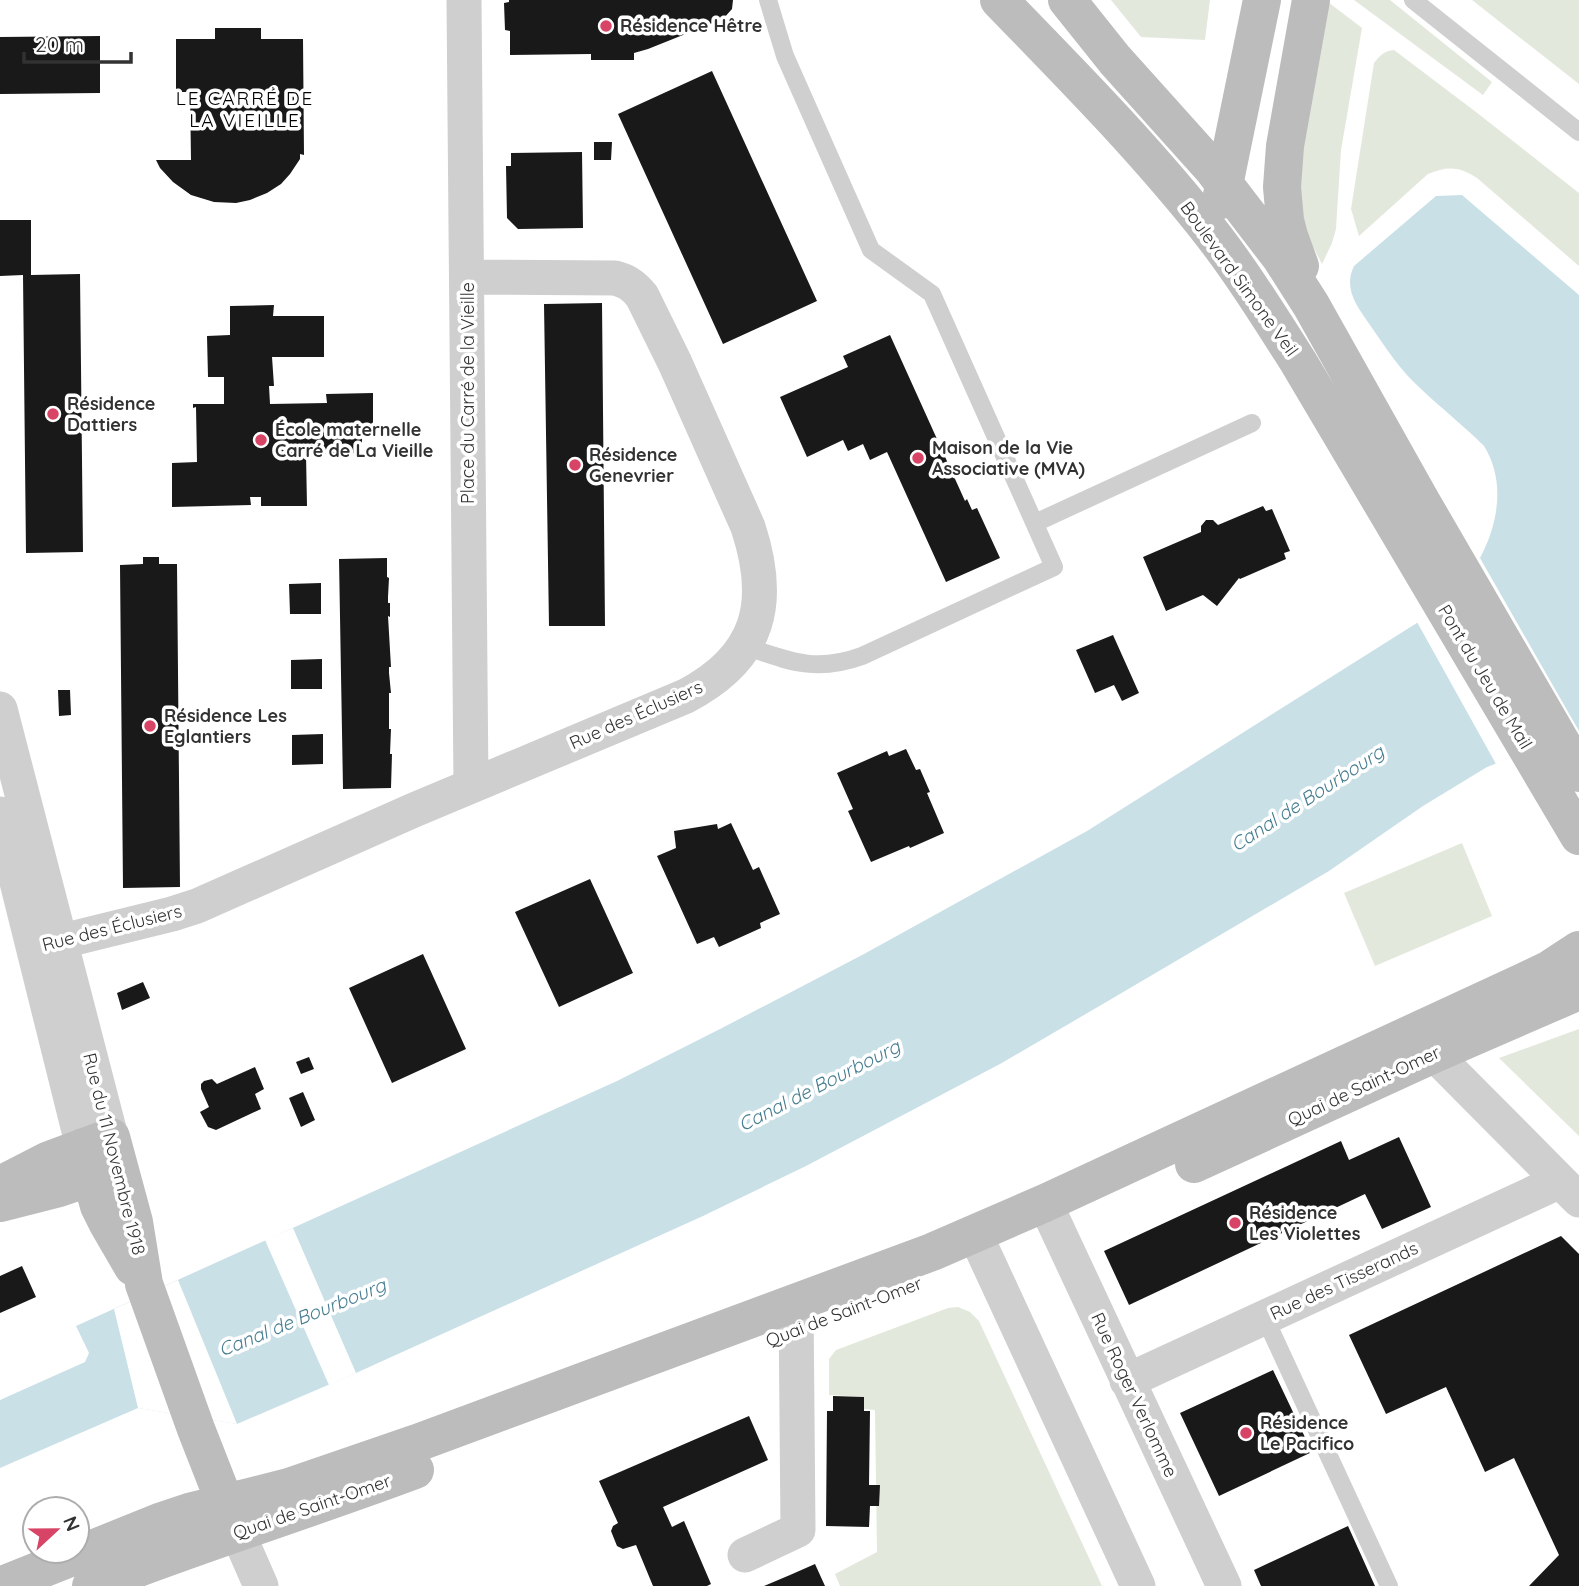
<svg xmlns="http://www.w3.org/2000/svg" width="1579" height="1586" font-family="Quicksand,sans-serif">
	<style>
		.green { fill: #e3e8dc }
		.water { fill: #cae0e7 }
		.pier { fill: #fff }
		.building { fill: #191919 }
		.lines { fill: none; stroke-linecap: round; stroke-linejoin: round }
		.lane { stroke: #cfcfcf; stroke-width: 18 }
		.street { stroke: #cfcfcf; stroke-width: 35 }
		.secondary { stroke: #bcbcbc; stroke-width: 38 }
		.poi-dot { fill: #d84465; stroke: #fff; stroke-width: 2.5 }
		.labels { text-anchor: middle; stroke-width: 7; stroke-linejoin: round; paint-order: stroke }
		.poi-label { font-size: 18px; font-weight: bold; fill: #323232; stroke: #fff; text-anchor: start }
		.street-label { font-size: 18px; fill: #323232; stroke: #fff }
		.neighbourhood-label { font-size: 19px; letter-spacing: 2px; fill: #000; stroke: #fff }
		.water-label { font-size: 19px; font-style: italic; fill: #457d8f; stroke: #fff }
	</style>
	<rect width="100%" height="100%" fill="#fff"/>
	<!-- green -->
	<path class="green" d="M1111 0H1210L1205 40 1141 37Z
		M1354 0H1390L1492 82 1483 95Z
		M1472 0H1579V84Z
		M1328 2 1362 28 1341 150 1336 229 1332 243 1322 264 1306 233 1297 178Z
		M1394 50 1476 112 1579 193V266L1477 178C1459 166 1447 166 1428 174L1359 236 1351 209 1374 63C1380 55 1384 51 1394 50Z
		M1462 843 1492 916 1375 966 1344 893Z
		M1579 1029V1136L1499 1058Z
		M958 1307 970 1312 979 1321 1102 1586H840L835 1574 877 1552 875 1410 864 1409V1397L829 1395V1359L836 1350 948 1308Z"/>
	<!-- water -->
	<path class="water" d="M1462 195 1579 295V749L1513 757 1487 767 1423 806 1329 871 1108 1001 1000 1064 806 1166 703 1216 356 1373 237 1424 138 1408 0 1468V1400L85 1362 89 1353 76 1326 617 1081 722 1028 864 954 1087 831 1428 616C1438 606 1450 597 1460 587 1492 550 1512 491 1484 446 1464 426 1441 408 1420 388 1400 370 1385 347 1370 325 1357 306 1343 289 1354 266L1436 196Z"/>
	<!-- pier -->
	<path class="pier" d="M1480 558 1579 731V749L1513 757 1496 764 1417 622 1428 616 1460 586Z
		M293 1228 356 1373 329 1385 265 1240Z
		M178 1280 237 1424 138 1408 114 1309Z"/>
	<!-- building -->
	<path class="building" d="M509 0H733L732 9 723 19 648 49 634 53V60H591V54L510 55V31L505 30 504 3 509 2Z
		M215 28H261V39H303L304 155 300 154V159L290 174 281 184 267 193 250 200 236 203 214 202 191 195 173 182 160 168 156 160H191L190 92H176V39H215Z
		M100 36V93L0 94V37Z
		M712 71 817 301 723 344 618 114Z
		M594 142H612L611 160H594Z
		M582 152 583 228 518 229 507 218 506 166H511V153Z
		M0 220H31V275L80 274 83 552 26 553 23 275 0 276Z
		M602 303 605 626H549L544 304Z
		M274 305 273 316H324V357H272L274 386H269L270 404 327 403 326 394 373 393V425H362V453L306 454 307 506H261V497H250L251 505 172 507V463L197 462 196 407 193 408V404H224V377H208L207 336 230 335V306Z
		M890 335 965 501 967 499 972 510 977 508 1000 558 946 582 887 452 870 460 863 444 848 451 843 440 807 457 780 397 848 367 843 356Z
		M1263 506 1266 511 1272 509 1290 551 1284 553 1286 559 1240 579 1239 578 1217 606 1203 595 1166 611 1143 557 1201 532V526L1206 520H1213L1218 525Z
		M143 557H159V564H177L180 887 123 888 120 565 143 564Z
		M387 558V577L389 578 388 597V603H390V617L388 616 391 667H389V673L391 693H389V729H391L390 754H392L391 788 343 789 339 559Z
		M321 583V614H290L289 584Z
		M1113 635 1139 693 1122 701 1114 685 1095 693 1076 650Z
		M322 659V689H291V660Z
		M58 690H70L71 715 59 716Z
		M323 734V764L292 765V735Z
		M906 749 916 770 920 769 930 792 927 793 944 833 910 848 909 846 871 862 848 811 853 809 837 773 887 751 889 756Z
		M731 823 753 870 759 867 780 914 760 923 761 928 719 947 714 937 697 944 657 856 676 848 674 831 717 824 718 829Z
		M590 879 633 973 559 1007 515 912Z
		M423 954 466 1049 392 1083 349 988Z
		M143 982 150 998 122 1010 117 993Z
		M309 1057 314 1069 301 1074 296 1062Z
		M255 1067 264 1089 255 1094 261 1109 216 1130 208 1127 200 1112 209 1107 201 1089V1084L204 1081 212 1079 217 1084Z
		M303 1092 315 1120 301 1127 289 1098Z
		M1399 1137 1431 1207 1382 1229 1365 1194 1129 1305 1104 1251 1341 1141 1349 1160Z
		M1561 1236 1579 1254V1586H1529L1559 1555 1514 1458 1485 1472 1446 1387 1386 1414 1349 1335Z
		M22 1266 36 1297 0 1313V1276Z
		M1273 1370 1312 1452 1219 1496 1180 1413Z
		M833 1396 864 1397V1411H870L869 1485H880L879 1506H870L869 1527 826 1526 827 1411H833Z
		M749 1416 768 1460 663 1507 672 1527 684 1521 711 1584 707 1586H653L636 1545 623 1549 617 1546 611 1531 613 1526 618 1523 599 1481Z
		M1348 1526 1375 1586H1261L1254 1570Z
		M815 1564 825 1586H764L790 1575Z"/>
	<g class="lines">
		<!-- lane -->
		<path class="lane" d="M1413 0 1579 132
			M1035 523 1252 423
			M744 646C789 661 815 673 862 656L1054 567 932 294 871 250 785 56 768 0
			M1265 1318 1389 1586"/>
		<!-- street -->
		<path class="street" d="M464 0 471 786
			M0 709 111 1137
			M0 814 83 1147
			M34 948 172 914 197 906 414 810 686 696C760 657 773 603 748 527L675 363 642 296C634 286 627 281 615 278L467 277
			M1416 1036 1579 1200
			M1045 1203 1224 1586
			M975 1234 1138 1586
			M1127 1381 1560 1181
			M226 1506 261 1586
			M745 1555 798 1530 796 1303"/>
		<!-- secondary -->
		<path class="secondary" d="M999 0C1072 75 1147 151 1212 234 1243 274 1271 319 1299 363L1579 836
			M1067 0 1115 60 1212 168 1281 258 1311 305 1421 501 1579 773
			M1221 200 1262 0
			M1300 266 1289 236 1285 220 1282 187 1285 146 1311 0
			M83 1147 99 1206 108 1224 133 1267
			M1194 1164 1434 1054 1579 991
			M0 1185 49 1160 111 1137 134 1222 144 1284 196 1429 225 1503
			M0 1203 59 1188 115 1169
			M0 1586 162 1521 189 1512 289 1487 417 1443 932 1252 1045 1203 1523 982 1550 969 1579 950
			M91 1586C198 1544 308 1510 415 1470"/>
	</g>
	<!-- markers -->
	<g class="poi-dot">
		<circle cx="606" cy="26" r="7"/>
		<circle cx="53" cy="414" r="7"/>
		<circle cx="261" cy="440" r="7"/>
		<circle cx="918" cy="458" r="7"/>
		<circle cx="575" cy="465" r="7"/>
		<circle cx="150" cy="726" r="7"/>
		<circle cx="1235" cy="1223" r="7"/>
		<circle cx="1246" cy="1433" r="7"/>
	</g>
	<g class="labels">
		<!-- poi labels -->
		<g class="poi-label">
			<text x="620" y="32">Résidence Hêtre</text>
			<text x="67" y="410">Résidence<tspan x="67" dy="21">Dattiers</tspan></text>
			<text x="275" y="436">École maternelle<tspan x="275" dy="21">Carré de La Vieille</tspan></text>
			<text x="932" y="454">Maison de la Vie<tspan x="932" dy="21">Associative (MVA)</tspan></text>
			<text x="589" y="461">Résidence<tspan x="589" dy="21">Genevrier</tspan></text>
			<text x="164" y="722">Résidence Les<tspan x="164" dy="21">Eglantiers</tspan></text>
			<text x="1249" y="1219">Résidence<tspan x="1249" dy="21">Les Violettes</tspan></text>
			<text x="1260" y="1429">Résidence<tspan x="1260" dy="21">Le Pacifico</tspan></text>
		</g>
		<!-- street labels -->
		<g class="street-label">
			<text transform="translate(1239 279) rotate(54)" y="6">Boulevard Simone Veil</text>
			<text transform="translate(468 393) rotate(-90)" y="6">Place du Carré de la Vieille</text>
			<text transform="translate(1485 677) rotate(59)" y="6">Pont du Jeu de Mail</text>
			<text transform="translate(636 715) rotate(-24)" y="6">Rue des Éclusiers</text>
			<text transform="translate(112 928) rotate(-14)" y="6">Rue des Éclusiers</text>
			<text transform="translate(1364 1086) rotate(-25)" y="6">Quai de Saint-Omer</text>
			<text transform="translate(114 1154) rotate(76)" y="6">Rue du 11 Novembre 1918</text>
			<text transform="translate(1344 1281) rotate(-25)" y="6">Rue des Tisserands</text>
			<text transform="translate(844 1312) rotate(-21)" y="6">Quai de Saint-Omer</text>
			<text transform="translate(1134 1395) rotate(65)" y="6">Rue Roger Verlomme</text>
			<text transform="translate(312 1507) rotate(-19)" y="6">Quai de Saint-Omer</text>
		</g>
		<!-- neighbourhood labels -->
		<g class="neighbourhood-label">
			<text x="245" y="105">LE CARRÉ DE<tspan x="245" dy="22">LA VIEILLE</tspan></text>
		</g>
		<!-- water labels -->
		<g class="water-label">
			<text transform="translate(1307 798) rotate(-33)" y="7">Canal de Bourbourg</text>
			<text transform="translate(819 1085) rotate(-27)" y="7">Canal de Bourbourg</text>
			<text transform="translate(302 1317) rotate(-22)" y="7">Canal de Bourbourg</text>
		</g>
	</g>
	<!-- north arrow -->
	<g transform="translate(56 1530) rotate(68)"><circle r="33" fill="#ffffff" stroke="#adadad" stroke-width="2"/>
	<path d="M0-5L12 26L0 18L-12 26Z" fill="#d84465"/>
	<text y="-10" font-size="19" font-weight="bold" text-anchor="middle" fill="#323232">N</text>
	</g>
	<!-- scale -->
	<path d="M24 52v10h107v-10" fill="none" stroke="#323232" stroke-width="3.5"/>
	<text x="35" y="52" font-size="21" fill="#323232" stroke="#ffffff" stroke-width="5" paint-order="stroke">20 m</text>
</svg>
